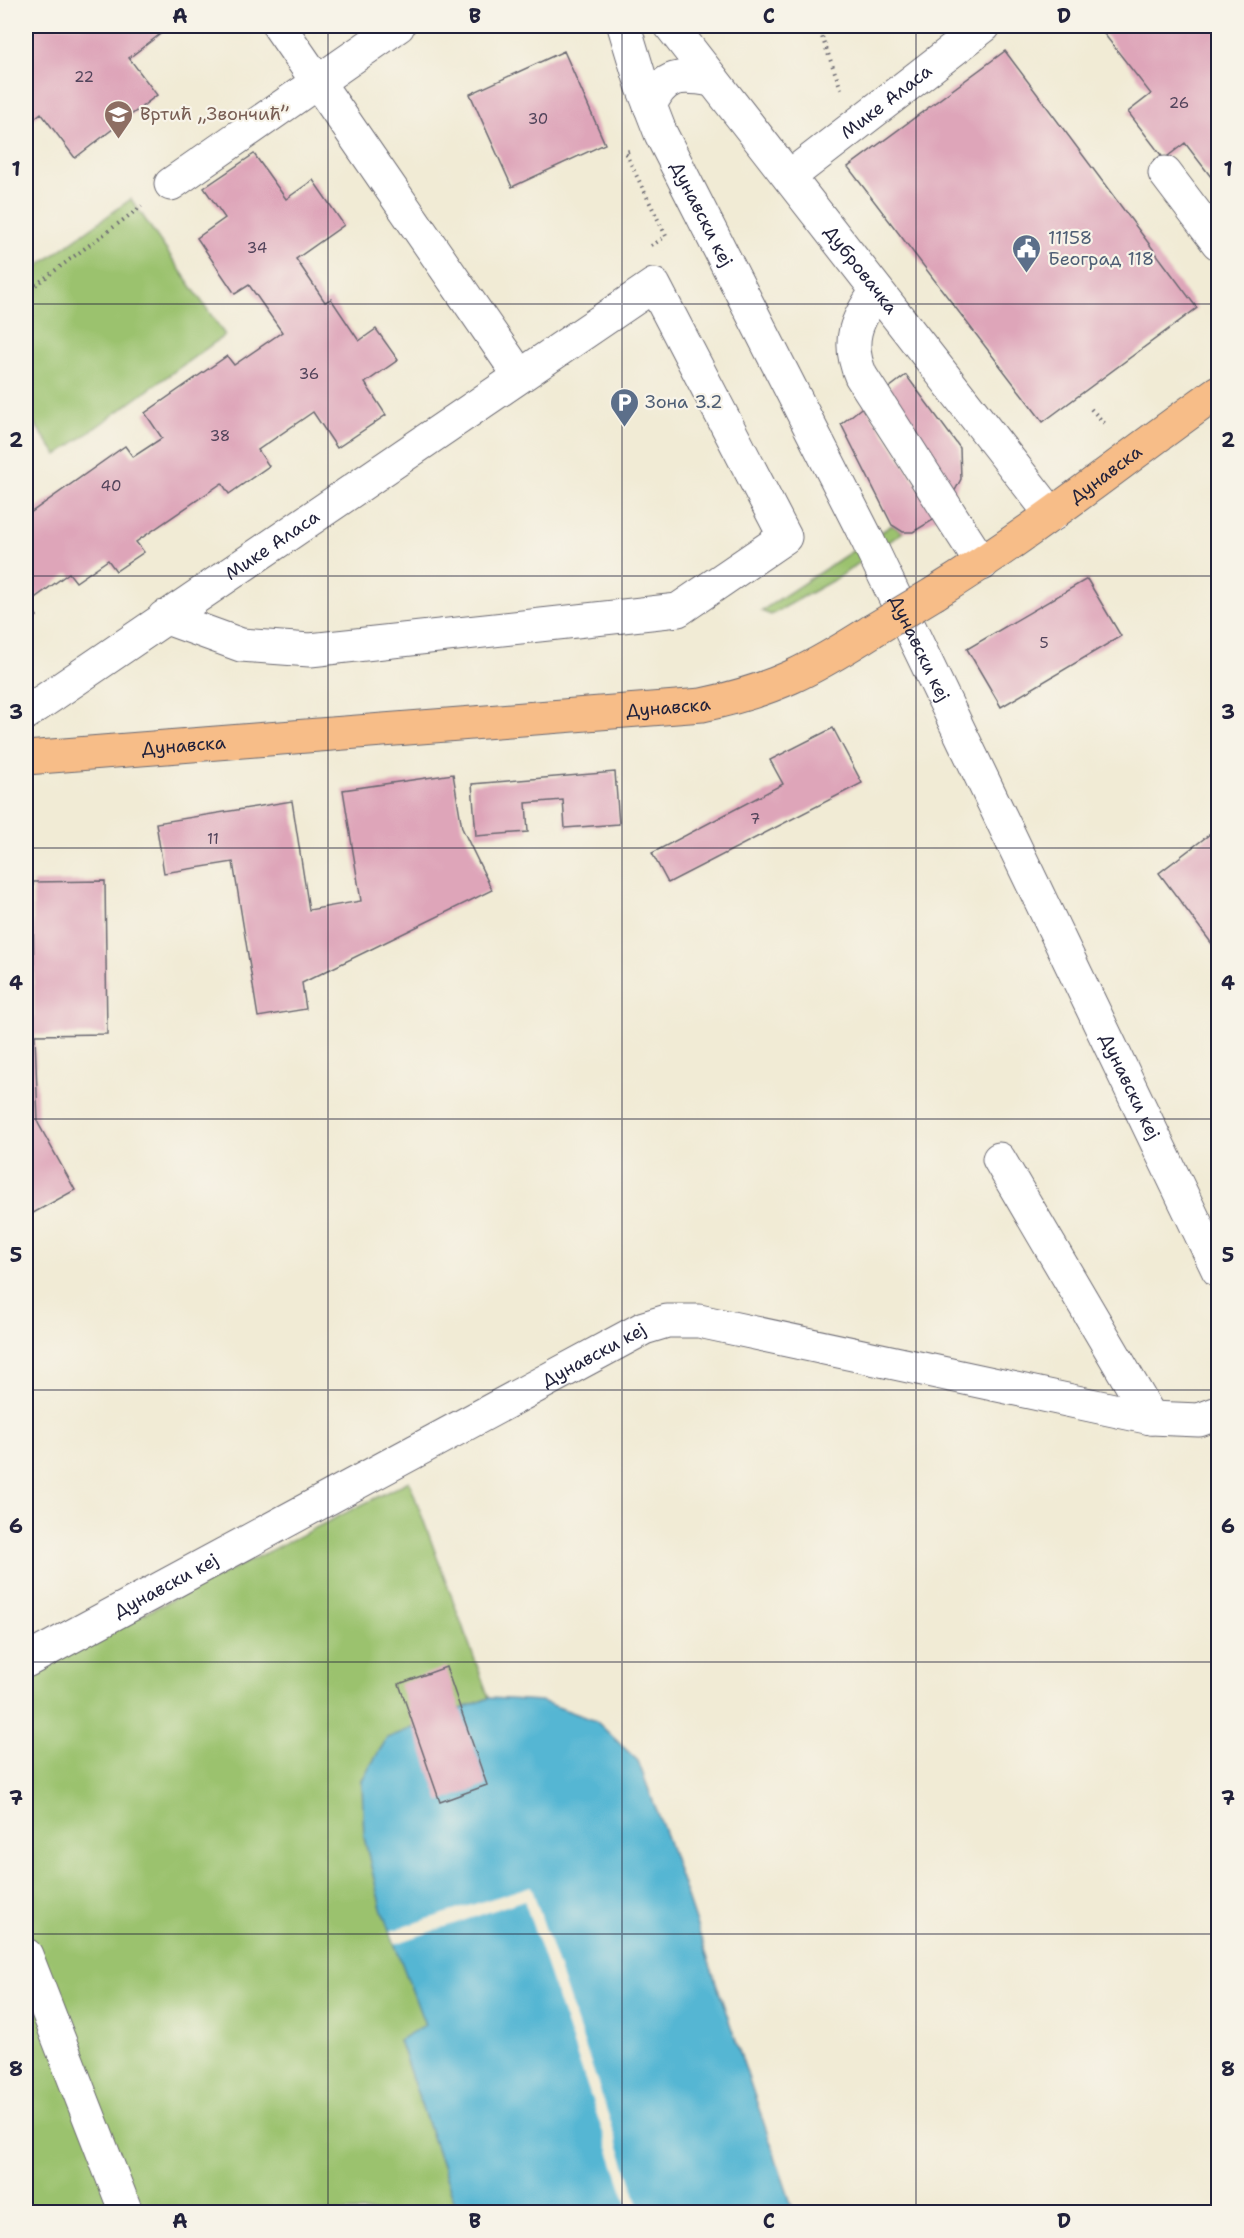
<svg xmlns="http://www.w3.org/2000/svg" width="1244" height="2238" font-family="'Shantell Sans',sans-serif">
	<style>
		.green { fill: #9bc26e; stroke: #5e7254; stroke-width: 1.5 }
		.water { fill: #54b6d3; stroke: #3b6c87; stroke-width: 1.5 }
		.pier { fill: #f1ebd5 }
		.building { fill: #dea5b9 }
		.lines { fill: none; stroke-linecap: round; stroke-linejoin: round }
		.minor-casing { stroke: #6a6871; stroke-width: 35 }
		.major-casing { stroke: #6a6871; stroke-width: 35 }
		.path { stroke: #6a6871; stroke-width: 4; stroke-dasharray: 1.5 4.5; stroke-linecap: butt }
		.minor { stroke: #fff; stroke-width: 33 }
		.major { stroke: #f7bd88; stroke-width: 33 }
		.major-bridge-casing { stroke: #6a6871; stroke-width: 35; stroke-linecap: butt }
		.major-bridge { stroke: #f7bd88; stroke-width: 33 }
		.grid { fill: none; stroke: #22223b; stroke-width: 1.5; stroke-opacity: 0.55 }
		.labels { text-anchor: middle; stroke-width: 4.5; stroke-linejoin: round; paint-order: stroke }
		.number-label { font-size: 15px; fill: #51435a }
		.street-label { font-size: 18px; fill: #22223b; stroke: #f7f3e8 }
		.education-label { font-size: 18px; fill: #785e54; stroke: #f7f3e8; text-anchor: start }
		.service-label { font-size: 18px; fill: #4e5e75; stroke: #f7f3e8; text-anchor: start }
		.neatline { fill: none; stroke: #22223b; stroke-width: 2 }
		.grid-label { font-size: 20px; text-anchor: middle; font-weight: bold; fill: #22223b }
	</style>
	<rect width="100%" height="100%" fill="#f7f3e8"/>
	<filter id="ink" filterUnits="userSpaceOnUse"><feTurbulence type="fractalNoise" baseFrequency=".0167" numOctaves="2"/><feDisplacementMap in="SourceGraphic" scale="12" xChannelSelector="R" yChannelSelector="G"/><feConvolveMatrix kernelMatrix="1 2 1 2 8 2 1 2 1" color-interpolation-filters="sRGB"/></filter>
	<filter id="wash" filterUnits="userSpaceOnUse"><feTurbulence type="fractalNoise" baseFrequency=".008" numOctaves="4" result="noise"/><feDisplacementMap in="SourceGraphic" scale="24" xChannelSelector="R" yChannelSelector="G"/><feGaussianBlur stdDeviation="1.35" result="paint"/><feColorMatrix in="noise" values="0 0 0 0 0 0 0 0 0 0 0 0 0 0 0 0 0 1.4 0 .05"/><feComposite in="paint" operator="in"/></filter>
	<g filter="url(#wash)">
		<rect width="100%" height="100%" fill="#f1ebd5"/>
		<!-- green -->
		<path class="green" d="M131 199 225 335 57 455 26 412V275Z
			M892 525 903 532 839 577 771 615 761 611Z
			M409 1481 489 1698 387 1738 362 1780 364 1837 381 1908 426 2026 399 2040 458 2212H26V1673Z"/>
		<!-- water -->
		<path class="water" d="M489 1698 541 1701 596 1721 638 1761 667 1838 794 2212H458L399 2040 425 2025 381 1908 364 1837 362 1780 387 1738Z"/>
		<!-- pier -->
		<path class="pier" d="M531 1886 641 2212H630L524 1900 395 1944 390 1931Z"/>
		<g id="blocks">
			<!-- building -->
			<path class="building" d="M26 26H158L163 32 129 58 157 95 75 158 41 113 26 125Z
				M1098 26H1218V186L1185 143 1164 159 1128 112 1151 94Z
				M564 51 605 144 512 187 470 94Z
				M1005 51 1197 308 1043 422 848 167Z
				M254 154 286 199 313 180 344 225 296 259 325 302 331 299 359 341 376 329 398 360 365 383 386 415 337 448 313 412 258 450 269 466 229 494 222 483 136 542 144 552 116 571 108 560 76 582 69 573 28 603 37 616 26 624V516L125 446 133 457 162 438 145 413 227 356 234 365 282 332 249 285 235 294 197 238 225 218 204 188Z
				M906 375 960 448 961 479 951 498 885 391Z
				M865 405 938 517 913 532H903L892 525 841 424Z
				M1087 579 1121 636 1001 707 967 649Z
				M833 728 862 783 668 883 652 853 783 784 770 760Z
				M615 772 619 824 565 828 563 800 526 803 528 832 476 836 472 784Z
				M453 774 462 828 492 890 302 983 306 1009 258 1017 233 862 164 873 156 823 292 801 309 910 361 901 343 790Z
				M1218 828V952L1159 873Z
				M105 881 107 1034 35 1035 38 1123 75 1190 26 1217V1018L34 1017 33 882Z
				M446 1667 487 1785 440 1802 399 1684Z"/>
		</g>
	</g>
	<g filter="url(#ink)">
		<use href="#blocks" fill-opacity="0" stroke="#6a6871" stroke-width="1.5"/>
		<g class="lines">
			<defs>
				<g id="minor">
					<path d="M279 26 520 376"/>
					<path id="s1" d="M624 26 642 85 661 134 868 541 1218 1270"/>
					<path id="s2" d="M671 26 1052 515"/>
					<path d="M650 106C664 73 681 75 713 80"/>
					<path d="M1165 173 1218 243"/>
					<path id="s3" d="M789 177 984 26"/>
					<path d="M171 184 398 26"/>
					<path d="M877 291C856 320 846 341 861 376L982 564"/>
					<path id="s4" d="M26 713 654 285 785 537 678 610 310 650 241 645 164 617"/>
					<path d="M999 1159 1151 1418"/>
					<path id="s5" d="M26 1661 644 1328 667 1321H699L1151 1418 1199 1420 1218 1413"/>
					<path d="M26 1955 126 2212"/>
				</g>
				<g id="major">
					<path id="s6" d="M935 593C1034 532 1124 459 1218 392"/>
					<path id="s7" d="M26 758 702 705C774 690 811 670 872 631"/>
				</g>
			</defs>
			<!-- minor casing -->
			<use href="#minor" class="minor-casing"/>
			<!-- major casing -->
			<use href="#major" class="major-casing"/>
			<!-- path -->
			<path class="path" d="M818 26 841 89
				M629 151 625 152 666 236 648 248
				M26 292 142 206
				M1091 409 1107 426"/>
			<!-- minor -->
			<use href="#minor" class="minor"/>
			<!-- major -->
			<use href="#major" class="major"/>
			<defs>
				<path id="major-bridge" d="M872 631 935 593"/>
			</defs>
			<!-- major-bridge casing -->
			<use href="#major-bridge" class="major-bridge-casing"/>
			<!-- major-bridge -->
			<use href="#major-bridge" class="major-bridge"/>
		</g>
	</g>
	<!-- grid -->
	<path class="grid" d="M328 26V2212M622 26V2212M916 26V2212M26 304H1218M26 576H1218M26 848H1218M26 1119H1218M26 1390H1218M26 1662H1218M26 1934H1218"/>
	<!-- icons -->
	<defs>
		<symbol id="school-pin" viewBox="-11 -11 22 30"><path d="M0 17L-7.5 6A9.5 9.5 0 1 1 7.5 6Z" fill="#8d6e63" stroke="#f7f3e8"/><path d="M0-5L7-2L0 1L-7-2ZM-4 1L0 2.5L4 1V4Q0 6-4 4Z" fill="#fff"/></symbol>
		<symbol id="civic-pin" viewBox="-11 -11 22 30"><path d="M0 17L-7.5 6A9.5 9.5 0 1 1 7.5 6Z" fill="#5c6f8a" stroke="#f7f3e8"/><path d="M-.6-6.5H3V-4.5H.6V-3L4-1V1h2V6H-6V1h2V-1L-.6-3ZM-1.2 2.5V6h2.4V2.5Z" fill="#fff"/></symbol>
		<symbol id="parking-pin" viewBox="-11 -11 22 30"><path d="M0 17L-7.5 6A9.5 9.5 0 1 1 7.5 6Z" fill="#5c6f8a" stroke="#f7f3e8"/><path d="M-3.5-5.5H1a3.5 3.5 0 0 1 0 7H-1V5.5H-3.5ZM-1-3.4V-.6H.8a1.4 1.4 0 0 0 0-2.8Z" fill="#fff"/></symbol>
	</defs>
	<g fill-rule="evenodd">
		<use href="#school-pin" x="102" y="98" width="33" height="45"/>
		<use href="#civic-pin" x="1010" y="232" width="33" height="45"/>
		<use href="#parking-pin" x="608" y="386" width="33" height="45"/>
	</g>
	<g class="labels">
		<!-- number labels -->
		<g class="number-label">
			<text x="84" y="82">22</text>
			<text x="1179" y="108">26</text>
			<text x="538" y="124">30</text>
			<text x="257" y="253">34</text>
			<text x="309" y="379">36</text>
			<text x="220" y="441">38</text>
			<text x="111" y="491">40</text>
			<text x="1044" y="648">5</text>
			<text x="755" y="824">7</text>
			<text x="213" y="844">11</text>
		</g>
		<!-- street labels -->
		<g class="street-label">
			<text dy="6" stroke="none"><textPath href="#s3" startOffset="123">Мике Аласа</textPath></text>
			<text dy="6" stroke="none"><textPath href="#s1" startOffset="204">Дунавски кеј</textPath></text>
			<text dy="6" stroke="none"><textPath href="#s2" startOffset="309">Дубровачка</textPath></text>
			<text dy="6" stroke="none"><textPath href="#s6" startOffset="208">Дунавска</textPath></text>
			<text dy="6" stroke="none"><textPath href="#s4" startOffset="298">Мике Аласа</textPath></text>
			<text dy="6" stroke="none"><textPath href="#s1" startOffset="690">Дунавски кеј</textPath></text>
			<text dy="6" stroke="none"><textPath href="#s7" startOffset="644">Дунавска</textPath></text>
			<text dy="6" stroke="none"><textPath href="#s7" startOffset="158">Дунавска</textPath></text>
			<text dy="6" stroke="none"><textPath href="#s1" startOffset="1176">Дунавски кеј</textPath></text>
			<text dy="6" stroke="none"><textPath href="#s5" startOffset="645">Дунавски кеј</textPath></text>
			<text dy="6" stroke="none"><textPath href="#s5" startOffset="159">Дунавски кеј</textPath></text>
		</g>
		<!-- education labels -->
		<g class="education-label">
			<text x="140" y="120">Вртић „Звончић”</text>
		</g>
		<!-- service labels -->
		<g class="service-label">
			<text x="1048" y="244">11158<tspan x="1048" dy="21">Београд 118</tspan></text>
			<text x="645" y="408">Зона 3.2</text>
		</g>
	</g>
	<!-- margin -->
	<rect width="1244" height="2238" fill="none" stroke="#f7f3e8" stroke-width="66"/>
	<rect x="33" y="33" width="1178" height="2172" class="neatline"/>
	<g class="grid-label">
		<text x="180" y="23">A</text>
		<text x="475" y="23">B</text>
		<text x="769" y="23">C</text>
		<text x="1064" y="23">D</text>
		<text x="16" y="176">1</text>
		<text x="1228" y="176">1</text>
		<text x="16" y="447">2</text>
		<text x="1228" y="447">2</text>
		<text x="16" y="719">3</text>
		<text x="1228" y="719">3</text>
		<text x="16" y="990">4</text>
		<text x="1228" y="990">4</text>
		<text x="16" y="1262">5</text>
		<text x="1228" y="1262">5</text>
		<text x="16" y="1533">6</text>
		<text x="1228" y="1533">6</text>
		<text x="16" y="1805">7</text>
		<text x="1228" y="1805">7</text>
		<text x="16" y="2076">8</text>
		<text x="1228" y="2076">8</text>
		<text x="180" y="2228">A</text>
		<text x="475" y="2228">B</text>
		<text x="769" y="2228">C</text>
		<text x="1064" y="2228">D</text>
	</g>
</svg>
